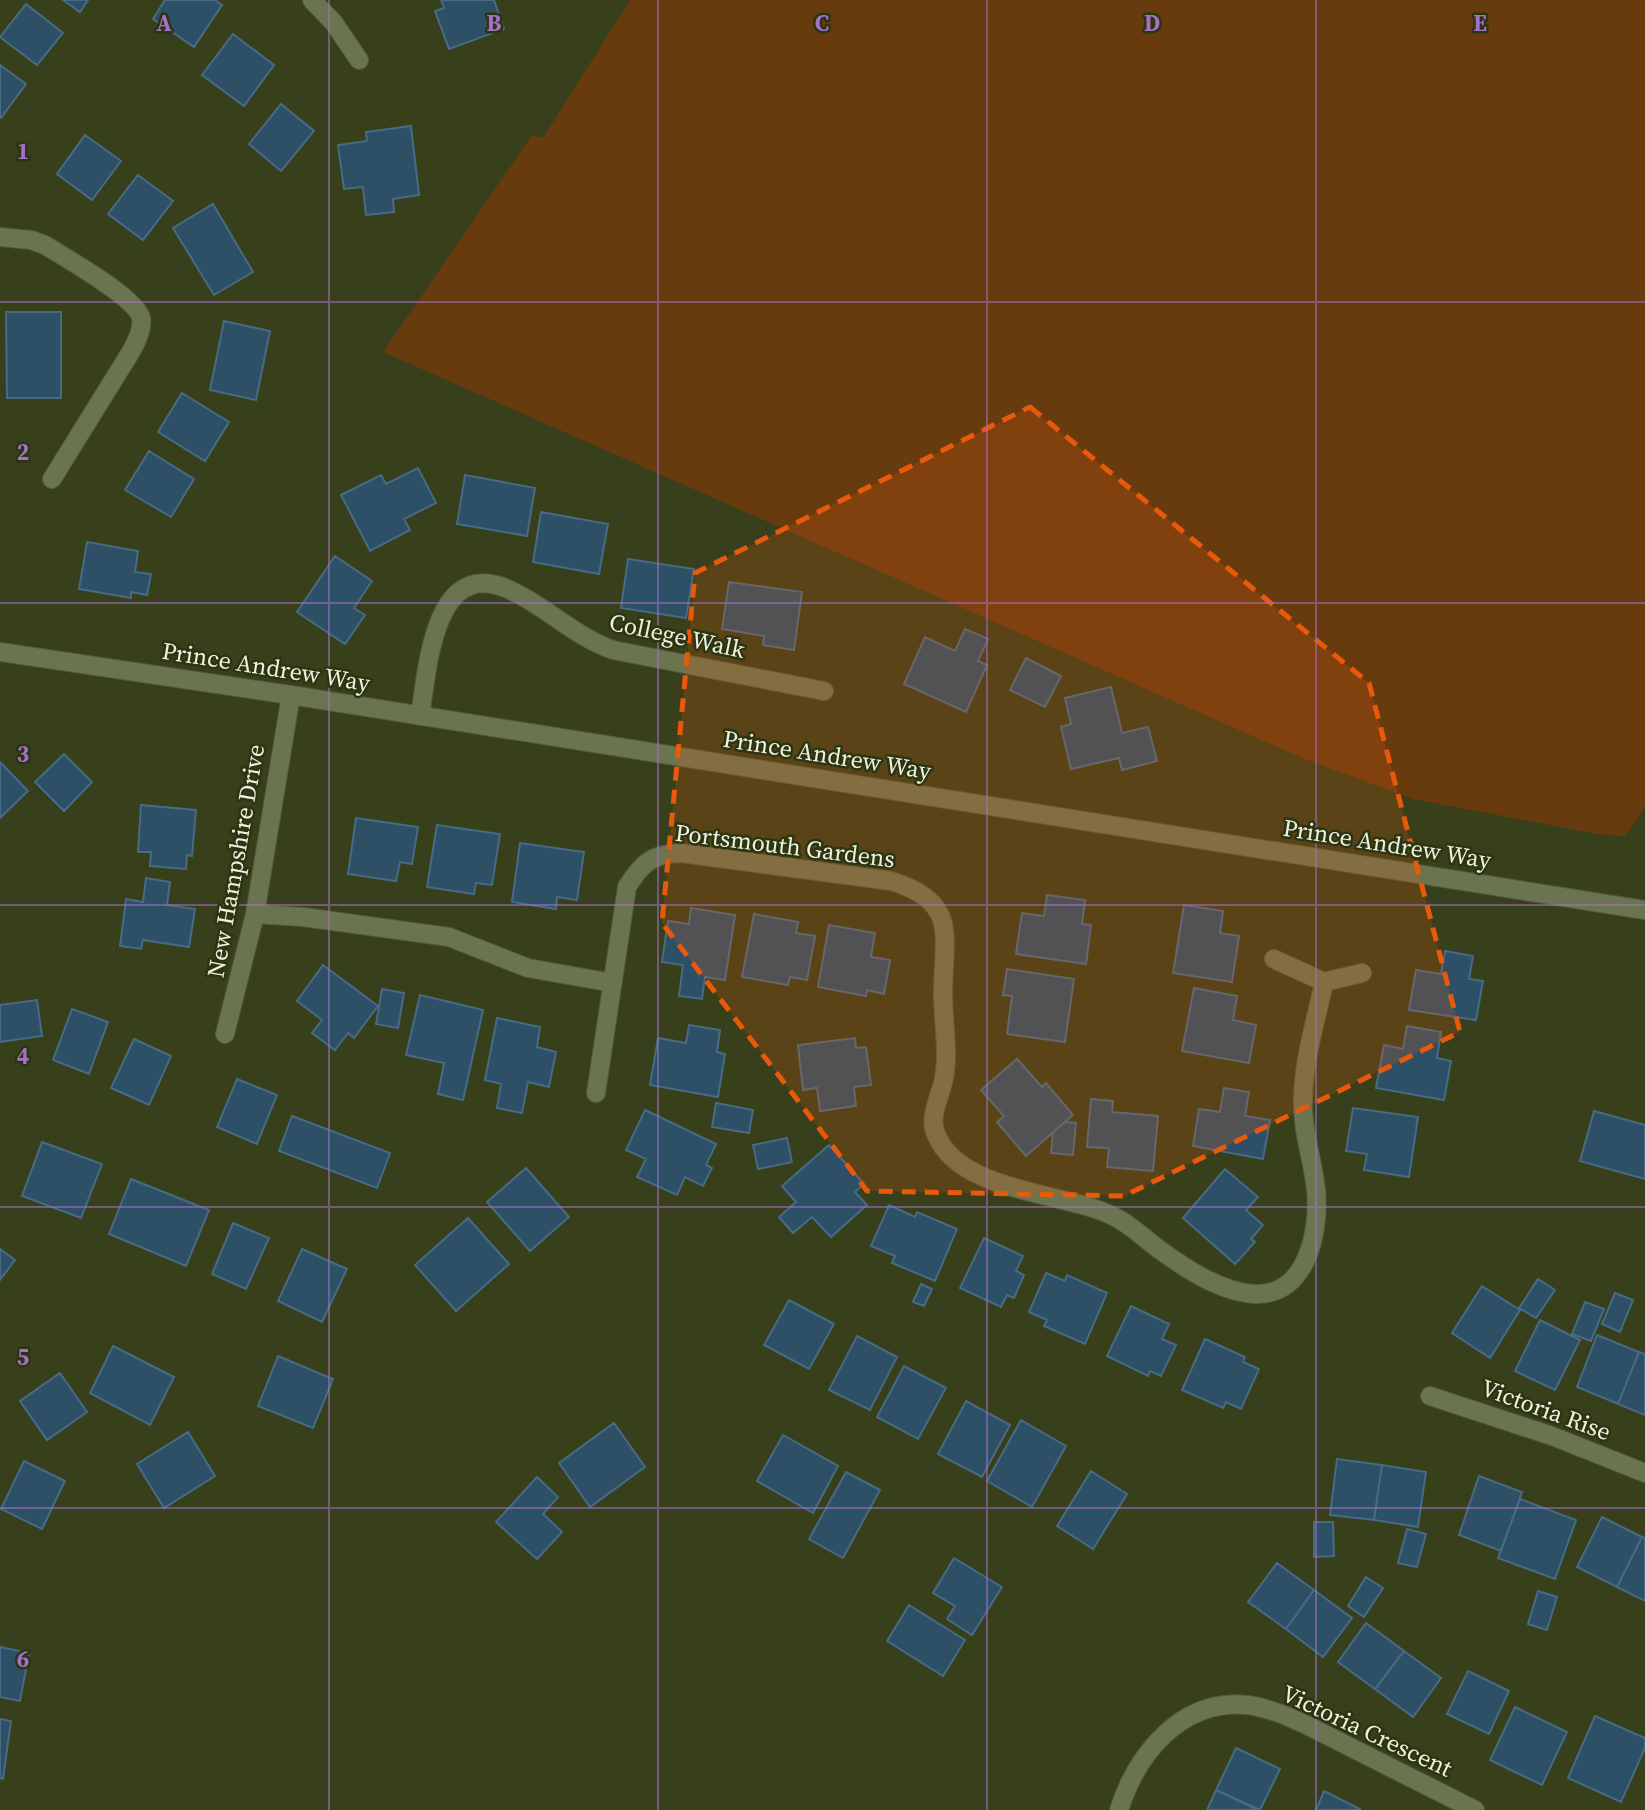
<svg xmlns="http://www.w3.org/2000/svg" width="1645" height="1810" font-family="'Source Serif 4',serif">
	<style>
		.green { fill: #683b0f }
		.building { fill: #2d5067; stroke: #486b84; stroke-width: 2 }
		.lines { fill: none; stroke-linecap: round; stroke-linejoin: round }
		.minor-casing { stroke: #545a3b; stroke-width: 20 }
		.tertiary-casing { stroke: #545a3b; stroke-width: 20 }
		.minor { stroke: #6a744e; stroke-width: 18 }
		.tertiary { stroke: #6a744e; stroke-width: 18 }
		.marked { fill: #e8590c; fill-opacity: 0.2; stroke: #e8590c; stroke-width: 5; stroke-dasharray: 14 9; stroke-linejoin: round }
		.grid { fill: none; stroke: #a371ca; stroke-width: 2; stroke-opacity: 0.55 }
		.labels { text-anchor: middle; stroke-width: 5; stroke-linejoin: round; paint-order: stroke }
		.street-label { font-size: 24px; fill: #ecf2dd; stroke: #2d3411 }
		.grid-label { font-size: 23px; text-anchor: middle; font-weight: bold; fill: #a371ca; stroke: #2d3411; stroke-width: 5; stroke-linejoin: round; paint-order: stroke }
	</style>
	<rect width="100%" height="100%" fill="#373f1b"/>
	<!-- green -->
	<path class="green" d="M630 0H1645V807L1625 836 1597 834 1413 799 1305 759 383 352 532 135 543 138Z"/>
	<!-- building -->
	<path class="building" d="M63 0H88L80 12Z
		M165 0H215L222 5 194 47 153 19Z
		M441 0H494L504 29 449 49 435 11 444 8Z
		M26 4 63 33 37 65 0 37Z
		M233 34 274 65 244 106 202 75Z
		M0 65 26 84 1 118 0 117Z
		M281 104 314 131 281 171 249 144Z
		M411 126 419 195 393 199 394 212 366 215 363 187 344 189 338 145 367 141 366 132Z
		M85 135 121 161 92 200 57 174Z
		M138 175 173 201 143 240 108 214Z
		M213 204 253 272 214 295 173 228Z
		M6 312H61V398H7Z
		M224 321 270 331 256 400 210 390Z
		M182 393 229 422 205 461 158 432Z
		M149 451 194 479 171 517 125 490Z
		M418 468 436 503 404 519 410 530 370 551 341 495 381 475 386 484Z
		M465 475 535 488 527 536 457 524Z
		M541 512 608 524 599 574 533 562Z
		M87 542 138 551 135 572 151 574 147 595 131 592V598L79 589Z
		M335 556 372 581 354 608 365 615 345 644 297 612Z
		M628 559 694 569 686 618 621 608Z
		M729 582 802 592 794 650 763 645 764 636 722 629Z
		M965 629 988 639 978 661 987 665 966 712 904 684 925 637 955 651Z
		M1026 658 1061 676 1045 707 1010 690Z
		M1111 687 1122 733 1148 727 1157 761 1122 770 1119 758 1071 769 1061 727 1071 724 1065 698Z
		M64 754 92 782 64 811 35 782Z
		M0 762 28 791 0 818Z
		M141 805 196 810 192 856 187 855 186 869 150 866 151 852H138Z
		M356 818 418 827 412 864 400 862 396 881 348 874Z
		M437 825 500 834 492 885 476 883 474 894 427 887Z
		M520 843 584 852 577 900 557 897 556 909 512 902Z
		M146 878 170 882 167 905 195 909 189 947 143 940 141 949 120 946 126 899 143 902Z
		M1047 895 1085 900 1082 924 1091 925 1086 964 1016 954 1022 913 1044 916Z
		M1184 905 1223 911 1220 933 1239 936 1232 982 1173 973Z
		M691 908 735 915 725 980 705 977 702 999 679 996 683 965 662 962 668 921 689 924Z
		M754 914 798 922 796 933 815 936 807 980 790 977 788 985 742 977Z
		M829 925 875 933 871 957 890 960 884 994 867 990 866 996 818 987Z
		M1445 951 1473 956 1469 979 1483 981 1476 1020 1409 1010 1416 970 1441 974Z
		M323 965 378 1006 354 1038 348 1033 335 1050 312 1033 322 1020 297 1001Z
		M1007 969 1074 979 1065 1042 1007 1034 1012 996 1003 995Z
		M1194 988 1237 996 1233 1020 1256 1025 1249 1063 1182 1051Z
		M382 989 404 993 398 1028 376 1024Z
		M420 995 483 1010 463 1100 438 1094 444 1063 406 1055Z
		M37 1000 42 1036 0 1042V1005Z
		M72 1009 108 1022 89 1074 53 1060Z
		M497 1018 540 1027 537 1047 556 1052 549 1087 528 1082 522 1113 497 1108 501 1084 485 1080Z
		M689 1025 720 1030 717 1052 725 1054 718 1097 650 1085 658 1038 686 1043Z
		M1407 1026 1441 1032 1437 1058 1451 1061 1444 1100 1376 1088 1384 1045 1403 1049Z
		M855 1038 856 1048 866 1047 871 1085 854 1087 856 1106 820 1111 817 1088 803 1090 798 1045Z
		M134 1039 171 1056 149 1105 111 1088Z
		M1017 1059 1042 1087 1046 1083 1073 1115 1026 1156 997 1122 1004 1116 981 1090Z
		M237 1079 277 1095 257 1144 217 1127Z
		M1224 1088 1249 1092 1245 1116 1270 1120 1263 1159 1193 1146 1199 1109 1220 1112Z
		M1091 1099 1113 1101 1112 1112 1158 1116 1153 1171 1107 1167 1109 1148 1087 1147Z
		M716 1103 753 1110 749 1133 712 1127Z
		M1353 1108 1418 1117 1409 1177 1364 1170 1367 1154 1346 1151Z
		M645 1110 716 1144 706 1165 712 1168 703 1186 685 1177 677 1195 637 1177 646 1159 626 1150Z
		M1594 1111 1645 1125V1179L1580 1161Z
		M292 1116 390 1153 377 1188 279 1151Z
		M1065 1122 1076 1123 1073 1155 1051 1153 1053 1132Z
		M787 1138 792 1162 758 1169 753 1145Z
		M42 1142 102 1164 81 1218 22 1196Z
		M829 1145 864 1184 855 1192 867 1205 831 1237 812 1217 793 1233 779 1217 796 1202 782 1186Z
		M526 1168 569 1217 530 1251 487 1202Z
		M1225 1169 1258 1197 1246 1210 1263 1225 1251 1239 1255 1242 1235 1264 1183 1218Z
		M131 1179 209 1210 186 1266 109 1234Z
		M889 1205 915 1217 917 1212 957 1229 935 1281 892 1263 895 1256 871 1246Z
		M468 1218 509 1264 456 1311 415 1265Z
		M233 1223 269 1238 246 1289 212 1274Z
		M984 1238 1023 1256 1016 1271 1024 1275 1014 1298 1007 1295 1001 1307 960 1288Z
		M0 1249 15 1260 0 1280Z
		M302 1249 347 1269 322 1322 278 1301Z
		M1046 1273 1065 1281 1067 1275 1107 1293 1085 1344 1044 1326 1047 1320 1029 1312Z
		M1538 1279 1555 1290 1536 1318 1519 1308Z
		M921 1284 932 1289 924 1306 913 1302Z
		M1482 1286 1520 1310 1490 1358 1452 1333Z
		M1615 1293 1633 1300 1620 1332 1602 1324Z
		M789 1300 834 1324 809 1369 764 1345Z
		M1585 1302 1604 1309 1591 1341 1572 1334Z
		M1131 1306 1169 1324 1162 1339 1176 1345 1161 1376 1150 1371 1148 1376 1107 1356Z
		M1540 1320 1580 1340 1555 1390 1515 1371Z
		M1597 1335 1639 1352 1618 1404 1577 1387Z
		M857 1336 897 1357 870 1410 829 1390Z
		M1205 1339 1245 1357 1243 1362 1259 1369 1241 1409 1226 1402 1223 1408 1182 1390Z
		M113 1346 174 1377 150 1425 90 1393Z
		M1639 1352 1645 1354V1415L1618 1404Z
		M278 1356 333 1379 313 1428 258 1406Z
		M904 1366 946 1388 918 1439 877 1417Z
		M60 1373 87 1412 47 1440 20 1401Z
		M966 1401 1010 1425 982 1477 938 1454Z
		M1021 1420 1066 1446 1032 1507 987 1481Z
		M614 1423 645 1467 590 1507 559 1463Z
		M188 1432 215 1476 164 1508 137 1464Z
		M783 1435 838 1466 813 1513 757 1481Z
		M1337 1459 1382 1465 1374 1520 1330 1515Z
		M24 1461 65 1481 42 1529 1 1509Z
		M1382 1465 1426 1472 1418 1527 1374 1520Z
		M1091 1471 1127 1494 1093 1549 1057 1526Z
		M846 1472 880 1490 843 1558 809 1539Z
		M1479 1476 1522 1492 1501 1551 1459 1535Z
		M537 1477 558 1497 543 1514 562 1532 537 1559 496 1522Z
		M1520 1499 1576 1520 1555 1579 1498 1558Z
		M1602 1517 1642 1537 1617 1587 1577 1567Z
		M1314 1522H1333L1334 1556 1314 1557Z
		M1407 1529 1426 1534 1417 1567 1398 1563Z
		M1642 1537 1645 1538V1601L1617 1587Z
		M954 1558 1002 1587 972 1635 947 1619 955 1606 933 1593Z
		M1277 1563 1314 1590 1286 1629 1248 1602Z
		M1366 1577 1383 1588 1364 1617 1348 1606Z
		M1314 1590 1352 1618 1323 1657 1286 1629Z
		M1538 1591 1557 1597 1547 1630 1528 1624Z
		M909 1605 965 1640 943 1676 887 1641Z
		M1366 1623 1404 1651 1375 1689 1338 1662Z
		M0 1647 29 1653 20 1701 0 1697Z
		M1404 1651 1441 1678 1413 1717 1375 1689Z
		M1468 1671 1509 1691 1489 1734 1447 1714Z
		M1515 1707 1567 1732 1542 1785 1490 1760Z
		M1595 1716 1645 1738V1748L1621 1802 1568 1778Z
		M0 1719 11 1721 3 1779 0 1778Z
		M1236 1748 1280 1769 1260 1810 1216 1790Z
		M1216 1790 1258 1810H1207Z
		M1324 1791 1360 1809V1810H1316Z"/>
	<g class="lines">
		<defs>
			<path id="minor" d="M312 0 334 23 359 60
				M0 237 31 240 45 245C65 258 136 297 141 318 143 329 137 340 132 350L52 479
				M420 716C428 666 434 549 516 593 550 610 576 637 613 650L824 691
				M255 914 303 917 449 937 528 968 613 983
				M1274 959 1324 982 1362 973
				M225 1034 255 914 291 695
				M596 1093 627 887C641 864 653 853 681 853L891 881C960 902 943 936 943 994 943 1021 949 1051 944 1078 941 1096 928 1116 936 1134 959 1193 1066 1192 1113 1216 1130 1224 1145 1239 1160 1250 1186 1269 1221 1292 1255 1294 1307 1296 1320 1231 1316 1190 1313 1160 1302 1131 1303 1101 1303 1061 1316 1021 1324 982
				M1430 1396 1552 1436 1645 1473
				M1119 1810C1137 1753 1182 1698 1248 1705 1284 1710 1323 1734 1356 1750 1395 1770 1435 1790 1475 1810"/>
			<path id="tertiary" d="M0 652 291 695 1645 910"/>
		</defs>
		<!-- minor casing -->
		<use href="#minor" class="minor-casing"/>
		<!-- tertiary casing -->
		<use href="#tertiary" class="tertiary-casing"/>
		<!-- minor -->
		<use href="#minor" class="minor"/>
		<!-- tertiary -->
		<use href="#tertiary" class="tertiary"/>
	</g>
	<!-- marked area -->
	<path class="marked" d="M1030 407 1369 683 1460 1032 1124 1196 867 1191 662 923 695 573Z"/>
	<!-- grid -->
	<path class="grid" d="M329 0V1810M658 0V1810M987 0V1810M1316 0V1810M0 302H1645M0 603H1645M0 905H1645M0 1207H1645M0 1508H1645"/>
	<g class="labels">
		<!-- street labels -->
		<g class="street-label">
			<text transform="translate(677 636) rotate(12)" y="8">College Walk</text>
			<text transform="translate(266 667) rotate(9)" y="8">Prince Andrew Way</text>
			<text transform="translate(827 755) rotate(9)" y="8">Prince Andrew Way</text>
			<text transform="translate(1387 844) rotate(9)" y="8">Prince Andrew Way</text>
			<text transform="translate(785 846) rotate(7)" y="8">Portsmouth Gardens</text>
			<text transform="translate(236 861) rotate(-80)" y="8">New Hampshire Drive</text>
			<text transform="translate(1546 1410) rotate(20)" y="8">Victoria Rise</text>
			<text transform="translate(1367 1731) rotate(25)" y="8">Victoria Crescent</text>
		</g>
	</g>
	<g class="grid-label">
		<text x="164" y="31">A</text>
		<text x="494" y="31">B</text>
		<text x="822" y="31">C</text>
		<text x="1152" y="31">D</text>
		<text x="1480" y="31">E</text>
		<text x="23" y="159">1</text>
		<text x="23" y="460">2</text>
		<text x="23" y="762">3</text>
		<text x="23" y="1064">4</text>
		<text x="23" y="1365">5</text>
		<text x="23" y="1667">6</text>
	</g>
</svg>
